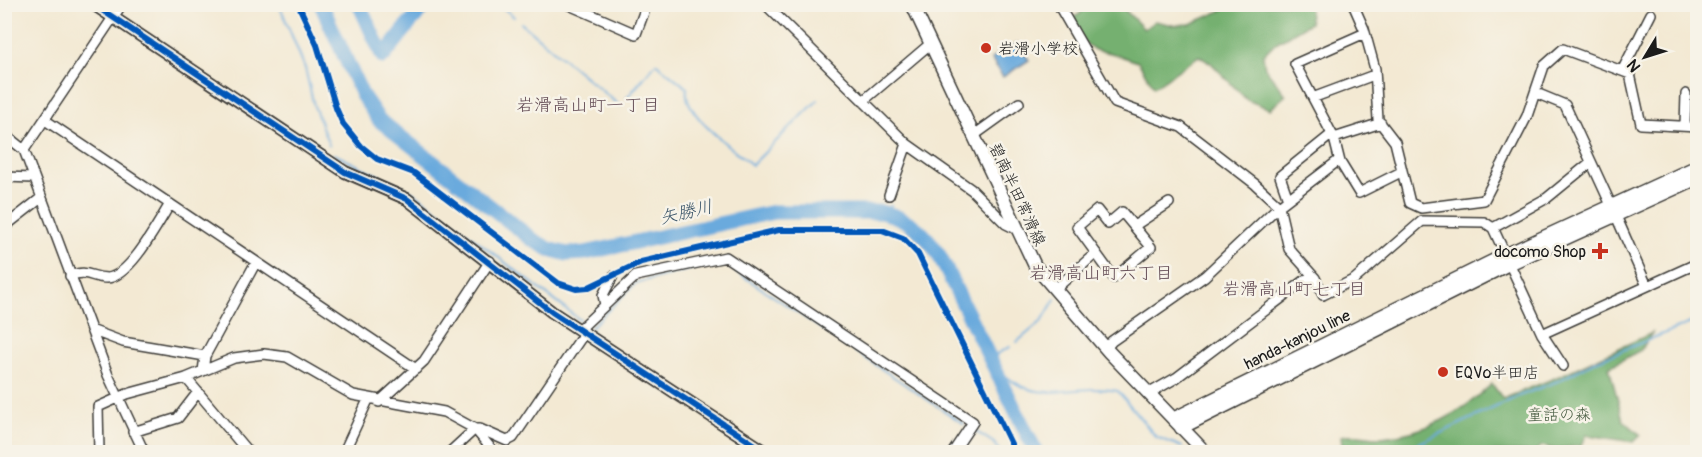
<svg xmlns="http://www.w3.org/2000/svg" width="1702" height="457" font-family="Pangolin,'Klee One',sans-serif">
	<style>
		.forest { fill: #74b06f; stroke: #486646; stroke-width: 1.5 }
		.water { fill: #6aaadd; stroke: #43637c; stroke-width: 1.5 }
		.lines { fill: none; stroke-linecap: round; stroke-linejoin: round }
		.stream { stroke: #6aaadd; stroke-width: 2 }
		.river { stroke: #6aaadd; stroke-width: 15 }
		.minor-casing { stroke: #3c3b37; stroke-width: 12 }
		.tertiary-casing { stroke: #3c3b37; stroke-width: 14 }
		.secondary-casing { stroke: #3c3b37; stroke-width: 15 }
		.minor { stroke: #fff; stroke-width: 9 }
		.tertiary { stroke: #fff; stroke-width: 10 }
		.secondary { stroke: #fff; stroke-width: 12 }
		.cycleway-casing { stroke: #f7f3e8; stroke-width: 10 }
		.cycleway { stroke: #0057b8; stroke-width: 6 }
		.poi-dot { fill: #c8321e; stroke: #f7f3e8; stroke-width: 2 }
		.labels { text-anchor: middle; stroke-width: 5; stroke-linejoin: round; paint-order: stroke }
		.poi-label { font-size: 16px; fill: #1c1c1c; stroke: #f7f3e8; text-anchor: start }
		.street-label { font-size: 16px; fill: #1c1c1c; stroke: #f7f3e8 }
		.park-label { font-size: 16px; fill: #455a3f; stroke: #f7f3e8 }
		.neighbourhood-label { font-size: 18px; fill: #644d56; stroke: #f7f3e8 }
		.water-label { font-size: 18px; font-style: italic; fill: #3b5569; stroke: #f7f3e8 }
	</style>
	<rect width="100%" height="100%" fill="#f7f3e8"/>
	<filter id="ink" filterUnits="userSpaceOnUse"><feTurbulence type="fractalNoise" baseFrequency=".0167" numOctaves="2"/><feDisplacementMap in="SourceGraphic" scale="12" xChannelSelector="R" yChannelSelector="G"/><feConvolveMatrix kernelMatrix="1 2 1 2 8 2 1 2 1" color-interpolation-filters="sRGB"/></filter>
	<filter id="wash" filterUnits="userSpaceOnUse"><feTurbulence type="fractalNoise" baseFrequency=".008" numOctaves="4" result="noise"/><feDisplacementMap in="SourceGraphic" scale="24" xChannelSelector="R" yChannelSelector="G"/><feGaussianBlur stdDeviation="1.35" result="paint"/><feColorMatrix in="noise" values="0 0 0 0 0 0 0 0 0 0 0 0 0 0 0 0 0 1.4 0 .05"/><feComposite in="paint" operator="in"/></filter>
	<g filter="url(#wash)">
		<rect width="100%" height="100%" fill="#f3e9d3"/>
		<!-- forest -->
		<path class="forest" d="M1309 4 1310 23 1274 44 1263 55 1265 68 1286 95 1270 109 1247 100 1211 63 1199 56 1154 87 1138 62 1111 53 1095 50 1082 41 1071 19 1081 13 1082 5H1120L1144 29 1155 21 1173 25 1190 24 1234 5Z
			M1652 333 1641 350 1609 367 1623 420 1641 435 1634 442 1587 435 1581 446 1554 449 1542 446 1534 452H1333L1342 446 1341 436C1355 432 1368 438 1382 437 1427 433 1460 414 1492 384L1503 399 1555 378Z"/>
		<!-- water -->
		<path class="water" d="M1017 43 1029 60 1003 77 991 59Z"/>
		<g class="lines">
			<!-- stream -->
			<path class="stream" d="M279 4 305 68 314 106 329 145
				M359 4 382 55 410 22
				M499 4 514 17
				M414 17 425 4
				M521 23 620 106
				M627 98 656 63 687 88C682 115 733 148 752 165L818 100
				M334 154 416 194 580 320
				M888 213 891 205
				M722 262 964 424
				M591 327 636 283 707 265
				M1017 342 1042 321 1055 299
				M989 358 1010 347
				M992 363C1038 413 1064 381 1118 391L1156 437 1182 447
				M975 431 994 443 1000 452
				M1186 450 1189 452
				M1337 452C1361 444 1385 454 1409 448L1519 396 1558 381 1596 361 1698 320"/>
			<!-- river -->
			<path class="river" d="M321 4 362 95 379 120 533 240 549 249 567 254 585 253 774 212H881C908 218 924 231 939 255L1036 452
				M359 4 383 57 410 23
				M414 19 425 4"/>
		</g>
	</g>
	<g filter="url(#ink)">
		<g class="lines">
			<defs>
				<path id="minor" d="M567 4 636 34 647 4
					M765 4 907 144 972 190 1006 224 1016 229
					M1058 4 1115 103 1181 127 1255 184 1279 206 1289 249 1315 278 1323 295 1355 279 1422 221 1484 222 1493 228 1542 334 1563 366
					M1353 4 1364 29 1375 69 1378 120 1395 142 1410 203 1421 208 1484 200 1527 116 1544 66 1563 49 1630 74 1641 124 1698 127
					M1365 33 1295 64 1334 138 1340 162 1359 193 1401 172
					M1622 71 1651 14
					M1536 93 1565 105 1611 205
					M1315 97 1374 75
					M863 101 930 44
					M45 120 416 369
					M1685 126 1686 94
					M4 134 24 150 108 375 144 452
					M973 136 1019 103
					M1334 138 1381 123
					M24 150 122 4
					M4 177 34 178
					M889 195 907 144
					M1288 199 1280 176 1332 134
					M1097 210 1108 224 1122 212 1151 247 1114 278 1077 227Z
					M1616 216 1647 286
					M1134 226 1169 203
					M4 227 41 198
					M1493 228 1547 198 1591 162
					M70 276C88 269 91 278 107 278 130 277 158 223 170 204
					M1055 289 1096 253
					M605 305 603 295 613 276
					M580 329 636 276 726 257 973 422 953 452
					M91 330 123 342 205 356
					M1542 334 1698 263
					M1106 348 1112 341 1205 276 1279 206 1339 160
					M203 371 205 356 256 262
					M186 378 248 452
					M1148 394 1176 378 1312 275
					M379 402 424 361 490 261
					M133 432 178 418 198 392
					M99 452 98 407 127 394 186 378 234 358 264 354 287 357 353 395 444 412 475 429 494 452
					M344 452 368 400
					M450 452 475 429H480L507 441 513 438 585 332"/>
				<path id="tertiary" d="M93 4 345 172 407 199 552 312 766 452"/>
				<path id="secondary" d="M912 4 1035 266 1109 352 1205 452
					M1173 419 1505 255 1698 166
					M1181 428 1509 264 1698 178"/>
			</defs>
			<!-- minor casing -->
			<use href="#minor" class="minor-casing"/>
			<!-- tertiary casing -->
			<use href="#tertiary" class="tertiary-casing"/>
			<!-- secondary casing -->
			<use href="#secondary" class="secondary-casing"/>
			<!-- minor -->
			<use href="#minor" class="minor"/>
			<!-- tertiary -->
			<use href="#tertiary" class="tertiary"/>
			<!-- secondary -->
			<use href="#secondary" class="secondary"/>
			<defs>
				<path id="cycleway" d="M93 4 345 172 407 199 552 312 766 452
					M298 4 317 45 336 108 343 124 361 146 377 159 414 173 558 283 576 289 587 288 641 262 779 230H882L903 238 918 254 1015 452"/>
			</defs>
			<!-- cycleway casing -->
			<use href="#cycleway" class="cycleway-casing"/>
			<!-- cycleway -->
			<use href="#cycleway" class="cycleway"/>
		</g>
	</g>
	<!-- markers -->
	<g class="poi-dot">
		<circle cx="986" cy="48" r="6"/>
		<path d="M1597 242h6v6h6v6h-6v6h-6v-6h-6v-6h6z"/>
		<circle cx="1443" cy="372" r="6"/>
	</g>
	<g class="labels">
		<!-- poi labels -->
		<g class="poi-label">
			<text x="998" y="54">岩滑小学校</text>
			<text x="1586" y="257" text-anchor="end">docomo Shop</text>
			<text x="1455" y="378">EQVo半田店</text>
		</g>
		<!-- street labels -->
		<g class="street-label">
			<text transform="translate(1018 194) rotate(65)" y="6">碧南半田常滑線</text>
			<text transform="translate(1297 339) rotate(-26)" y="6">handa-kanjou line</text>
		</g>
		<!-- park labels -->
		<g class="park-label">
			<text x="1559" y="420">童話の森</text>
		</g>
		<!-- neighbourhood labels -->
		<g class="neighbourhood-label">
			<text x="588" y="111">岩滑高山町一丁目</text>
			<text x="1101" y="279">岩滑高山町六丁目</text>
			<text x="1294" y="295">岩滑高山町七丁目</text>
		</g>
		<!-- water labels -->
		<g class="water-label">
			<text transform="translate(686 212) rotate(-13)" y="6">矢勝川</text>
		</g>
	</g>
	<!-- margin -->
	<rect width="1702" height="457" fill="none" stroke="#f7f3e8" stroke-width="24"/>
	<!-- north arrow -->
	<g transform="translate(1645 57) rotate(232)" stroke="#f7f3e8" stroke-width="4.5" paint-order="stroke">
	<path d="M0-4.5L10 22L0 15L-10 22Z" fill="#1c1c1c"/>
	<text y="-9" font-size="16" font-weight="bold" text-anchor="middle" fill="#1c1c1c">N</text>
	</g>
</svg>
